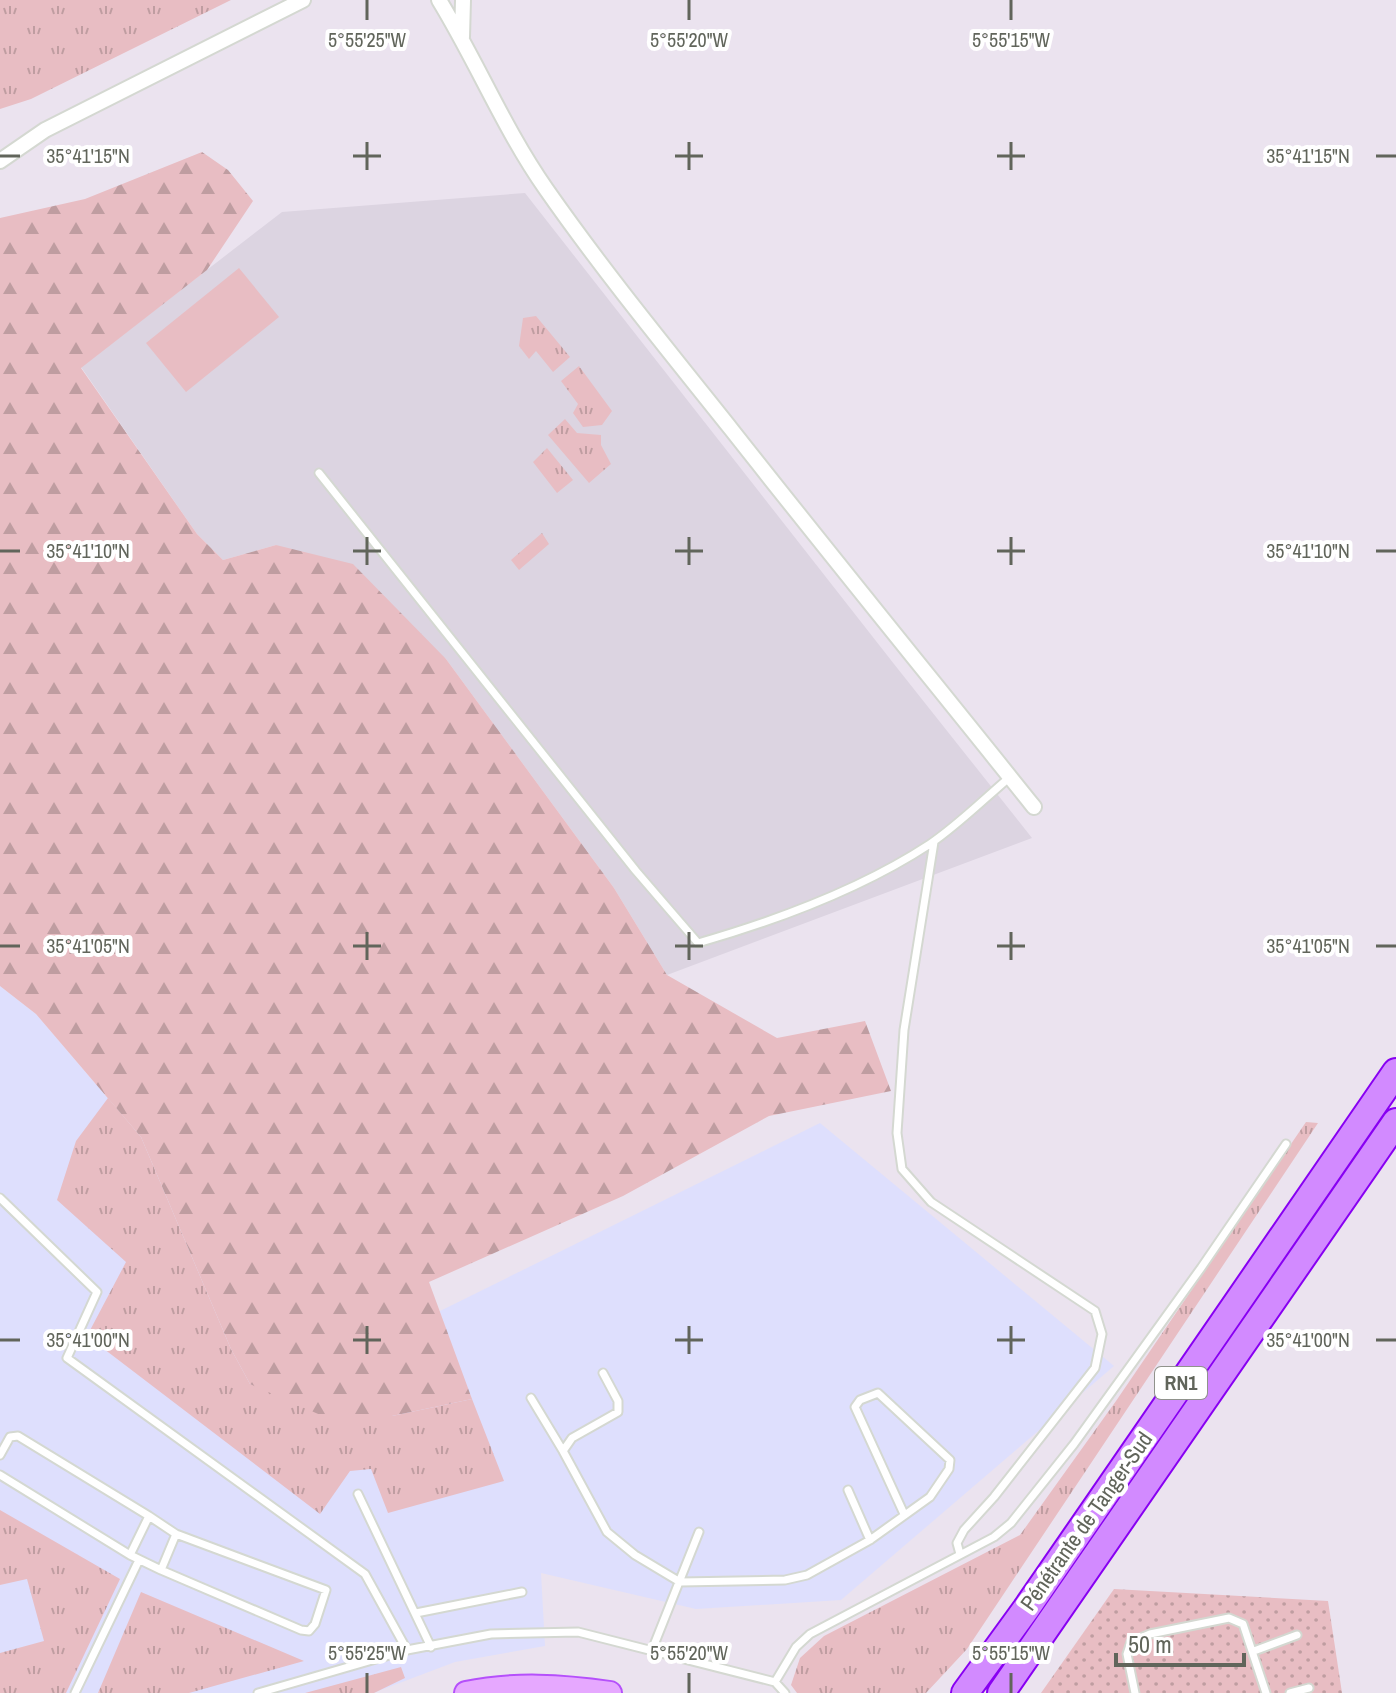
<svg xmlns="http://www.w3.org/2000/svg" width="1396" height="1693" font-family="'Archivo Narrow',sans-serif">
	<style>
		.education { fill: #dcd4e1 }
		.medical { fill: #dedffd }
		.grass { fill: url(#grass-tufts) }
		.forest { fill: url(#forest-firs) }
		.park { fill: url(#park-dots) }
		.pitch { fill: #e8bdc3 }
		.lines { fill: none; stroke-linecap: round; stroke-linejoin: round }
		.lane-casing { stroke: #d4d8d1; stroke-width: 11 }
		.street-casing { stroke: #d4d8d1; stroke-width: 18 }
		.primary-casing { stroke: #b550fb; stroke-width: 26 }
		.highway-casing { stroke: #8800f2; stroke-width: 30 }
		.lane { stroke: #fff; stroke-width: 7 }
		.street { stroke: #fff; stroke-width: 14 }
		.primary { stroke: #e6a8ff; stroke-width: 22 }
		.highway { stroke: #d28aff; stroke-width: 26 }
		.ticks { fill: none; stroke: #61655b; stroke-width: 3 }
		.labels { text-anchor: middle; stroke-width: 8; stroke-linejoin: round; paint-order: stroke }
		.shield { fill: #fff; stroke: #90938c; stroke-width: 2 }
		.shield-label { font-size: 20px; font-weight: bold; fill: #61655b }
		.street-label { font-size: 22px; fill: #61655b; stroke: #fff }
		.ticks-label { font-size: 20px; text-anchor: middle; fill: #61655b; stroke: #fff; stroke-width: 8; stroke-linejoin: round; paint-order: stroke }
	</style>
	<defs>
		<pattern id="grass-tufts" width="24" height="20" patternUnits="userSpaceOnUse" patternTransform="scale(2)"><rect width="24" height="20" fill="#e8bdc3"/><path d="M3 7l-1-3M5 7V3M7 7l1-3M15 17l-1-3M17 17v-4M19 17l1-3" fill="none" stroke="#bf9da1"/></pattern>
		<pattern id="forest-firs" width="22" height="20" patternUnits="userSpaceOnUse" patternTransform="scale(2)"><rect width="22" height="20" fill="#e8bdc3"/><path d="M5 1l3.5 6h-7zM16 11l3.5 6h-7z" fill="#bf9da1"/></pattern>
		<pattern id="park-dots" width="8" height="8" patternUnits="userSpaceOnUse" patternTransform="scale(2)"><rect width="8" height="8" fill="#e8bdc3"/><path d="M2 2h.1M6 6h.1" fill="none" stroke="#bf9da1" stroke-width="1.8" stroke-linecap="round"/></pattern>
	</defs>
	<rect width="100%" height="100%" fill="#ebe3ef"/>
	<!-- education -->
	<path class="education" d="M525 193 894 664 1032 838 667 975 614 888 446 659 276 545 223 560 197 534 81 367 282 212Z"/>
	<!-- medical -->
	<path class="medical" d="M0 986 36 1014 141 1137 231 1349 250 1384 438 1312 820 1123 1114 1366 841 1600 696 1609 541 1573 545 1646 455 1662 373 1693H0Z"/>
	<!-- grass -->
	<path class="grass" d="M0 0H231L31 99 0 109Z
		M536 316 570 357 553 372 536 351 529 359 519 346 523 318Z
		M579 366 612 411 602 425 583 427 573 413 578 404 561 381Z
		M565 419 577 433 601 435V445L611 464 589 483 548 435Z
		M547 448 573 480 557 493 533 462Z
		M542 533 549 544 519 570 511 560Z
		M108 1098 141 1137 231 1349 250 1384 392 1416 472 1399 504 1481 388 1513 371 1469 350 1471 320 1514 87 1336 126 1262 57 1200 76 1141Z
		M1306 1122 1318 1123 967 1649 926 1693H797L791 1685 800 1658 824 1636 1020 1535 1116 1401Z
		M0 1510 120 1579 66 1693H0V1653L44 1641 27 1579 0 1585Z
		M141 1592 304 1661 189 1693H98Z
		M401 1667 405 1678 374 1693H305Z"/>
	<!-- forest -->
	<path class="forest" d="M202 152 228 170 253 201 207 270 81 368 197 534 223 560 276 545 353 564 446 659 614 888 667 975 777 1038 865 1021 891 1091 769 1116 623 1196 429 1282 472 1399 392 1416 325 1417 250 1384 231 1349 141 1137 36 1014 0 986V218L85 199Z"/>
	<!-- park -->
	<path class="park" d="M1114 1589 1328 1601 1342 1693H1041Z"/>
	<!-- pitch -->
	<path class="pitch" d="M239 268 279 317 186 392 146 343Z"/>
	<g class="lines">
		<defs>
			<path id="lane" d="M319 473 636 871 698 943C778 920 860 890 930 844 958 825 984 799 1010 777
				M934 842 904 1030 897 1133 902 1169 931 1202 1095 1311 1102 1334 1095 1368 994 1497 964 1530 957 1543 960 1554
				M0 1198 97 1292 67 1358 365 1574 407 1650
				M603 1373 618 1401V1412L572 1438 563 1451 607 1532 635 1555 680 1582 785 1580 807 1575 870 1540 930 1497 949 1469 950 1460 878 1393 860 1400 855 1407 904 1514
				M531 1398 563 1451
				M0 1455 10 1437 18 1436 149 1516
				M0 1475 130 1555 161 1570 176 1534 149 1516 130 1555
				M848 1490 870 1540
				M358 1494 431 1647
				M161 1570 301 1630 309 1631 315 1624 326 1590 176 1534
				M416 1613 522 1592
				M652 1650 699 1532
				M1254 1651 1297 1635
				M775 1682 796 1647 810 1634 994 1537 1011 1523 1074 1444 1201 1268 1286 1144
				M75 1693 139 1560
				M258 1693 407 1650 491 1634 578 1632 775 1682 785 1693
				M1135 1693 1127 1654 1131 1642 1150 1634 1229 1618 1243 1624 1266 1693
				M1290 1693 1309 1688"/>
			<path id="street" d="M439 0C477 62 504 129 546 189 604 272 668 350 731 429 831 556 933 681 1034 807
				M462 37 463 0
				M0 161 45 130 303 0"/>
			<path id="primary" d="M466 1693C514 1683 562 1686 610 1693"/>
			<path id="highway" d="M965 1693 1026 1609 1396 1072
				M1001 1693 1396 1122"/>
		</defs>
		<!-- lane casing -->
		<use href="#lane" class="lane-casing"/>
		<!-- street casing -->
		<use href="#street" class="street-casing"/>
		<!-- primary casing -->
		<use href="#primary" class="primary-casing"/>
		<!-- highway casing -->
		<use href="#highway" class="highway-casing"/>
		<!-- lane -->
		<use href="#lane" class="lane"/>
		<!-- street -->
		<use href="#street" class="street"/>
		<!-- primary -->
		<use href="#primary" class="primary"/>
		<!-- highway -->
		<use href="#highway" class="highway"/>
	</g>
	<!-- ticks -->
	<path class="ticks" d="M367 0V20M689 0V20M1011 0V20M367 142V170M689 142V170M1011 142V170M0 156H20M353 156H381M675 156H703M997 156H1025M1376 156H1396M367 537V565M689 537V565M1011 537V565M0 551H20M353 551H381M675 551H703M997 551H1025M1376 551H1396M367 932V960M689 932V960M1011 932V960M0 946H20M353 946H381M675 946H703M997 946H1025M1376 946H1396M367 1326V1354M689 1326V1354M1011 1326V1354M0 1340H20M353 1340H381M675 1340H703M997 1340H1025M1376 1340H1396M367 1673V1693M689 1673V1693M1011 1673V1693"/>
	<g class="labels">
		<!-- shield labels -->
		<rect class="shield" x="1155" y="1367" width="52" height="32" rx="6"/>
		<g class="shield-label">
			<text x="1181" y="1390">RN1</text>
		</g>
		<!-- street labels -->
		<g class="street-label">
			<text transform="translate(1086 1521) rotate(-55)" y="8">Pénétrante de Tanger-Sud</text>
		</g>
	</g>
	<g class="ticks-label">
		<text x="367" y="47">5°55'25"W</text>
		<text x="689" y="47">5°55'20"W</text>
		<text x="1011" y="47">5°55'15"W</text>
		<text x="88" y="163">35°41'15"N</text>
		<text x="1308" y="163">35°41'15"N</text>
		<text x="88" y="558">35°41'10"N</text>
		<text x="1308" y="558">35°41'10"N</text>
		<text x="88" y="953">35°41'05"N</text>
		<text x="1308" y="953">35°41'05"N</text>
		<text x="88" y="1347">35°41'00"N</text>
		<text x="1308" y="1347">35°41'00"N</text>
		<text x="367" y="1660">5°55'25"W</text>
		<text x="689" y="1660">5°55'20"W</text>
		<text x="1011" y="1660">5°55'15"W</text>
	</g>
	<!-- scale -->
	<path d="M1116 1653v12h128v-12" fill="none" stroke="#61655b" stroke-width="4"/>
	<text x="1128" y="1653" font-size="24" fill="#61655b" stroke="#ffffff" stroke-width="6" paint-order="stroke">50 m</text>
</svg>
